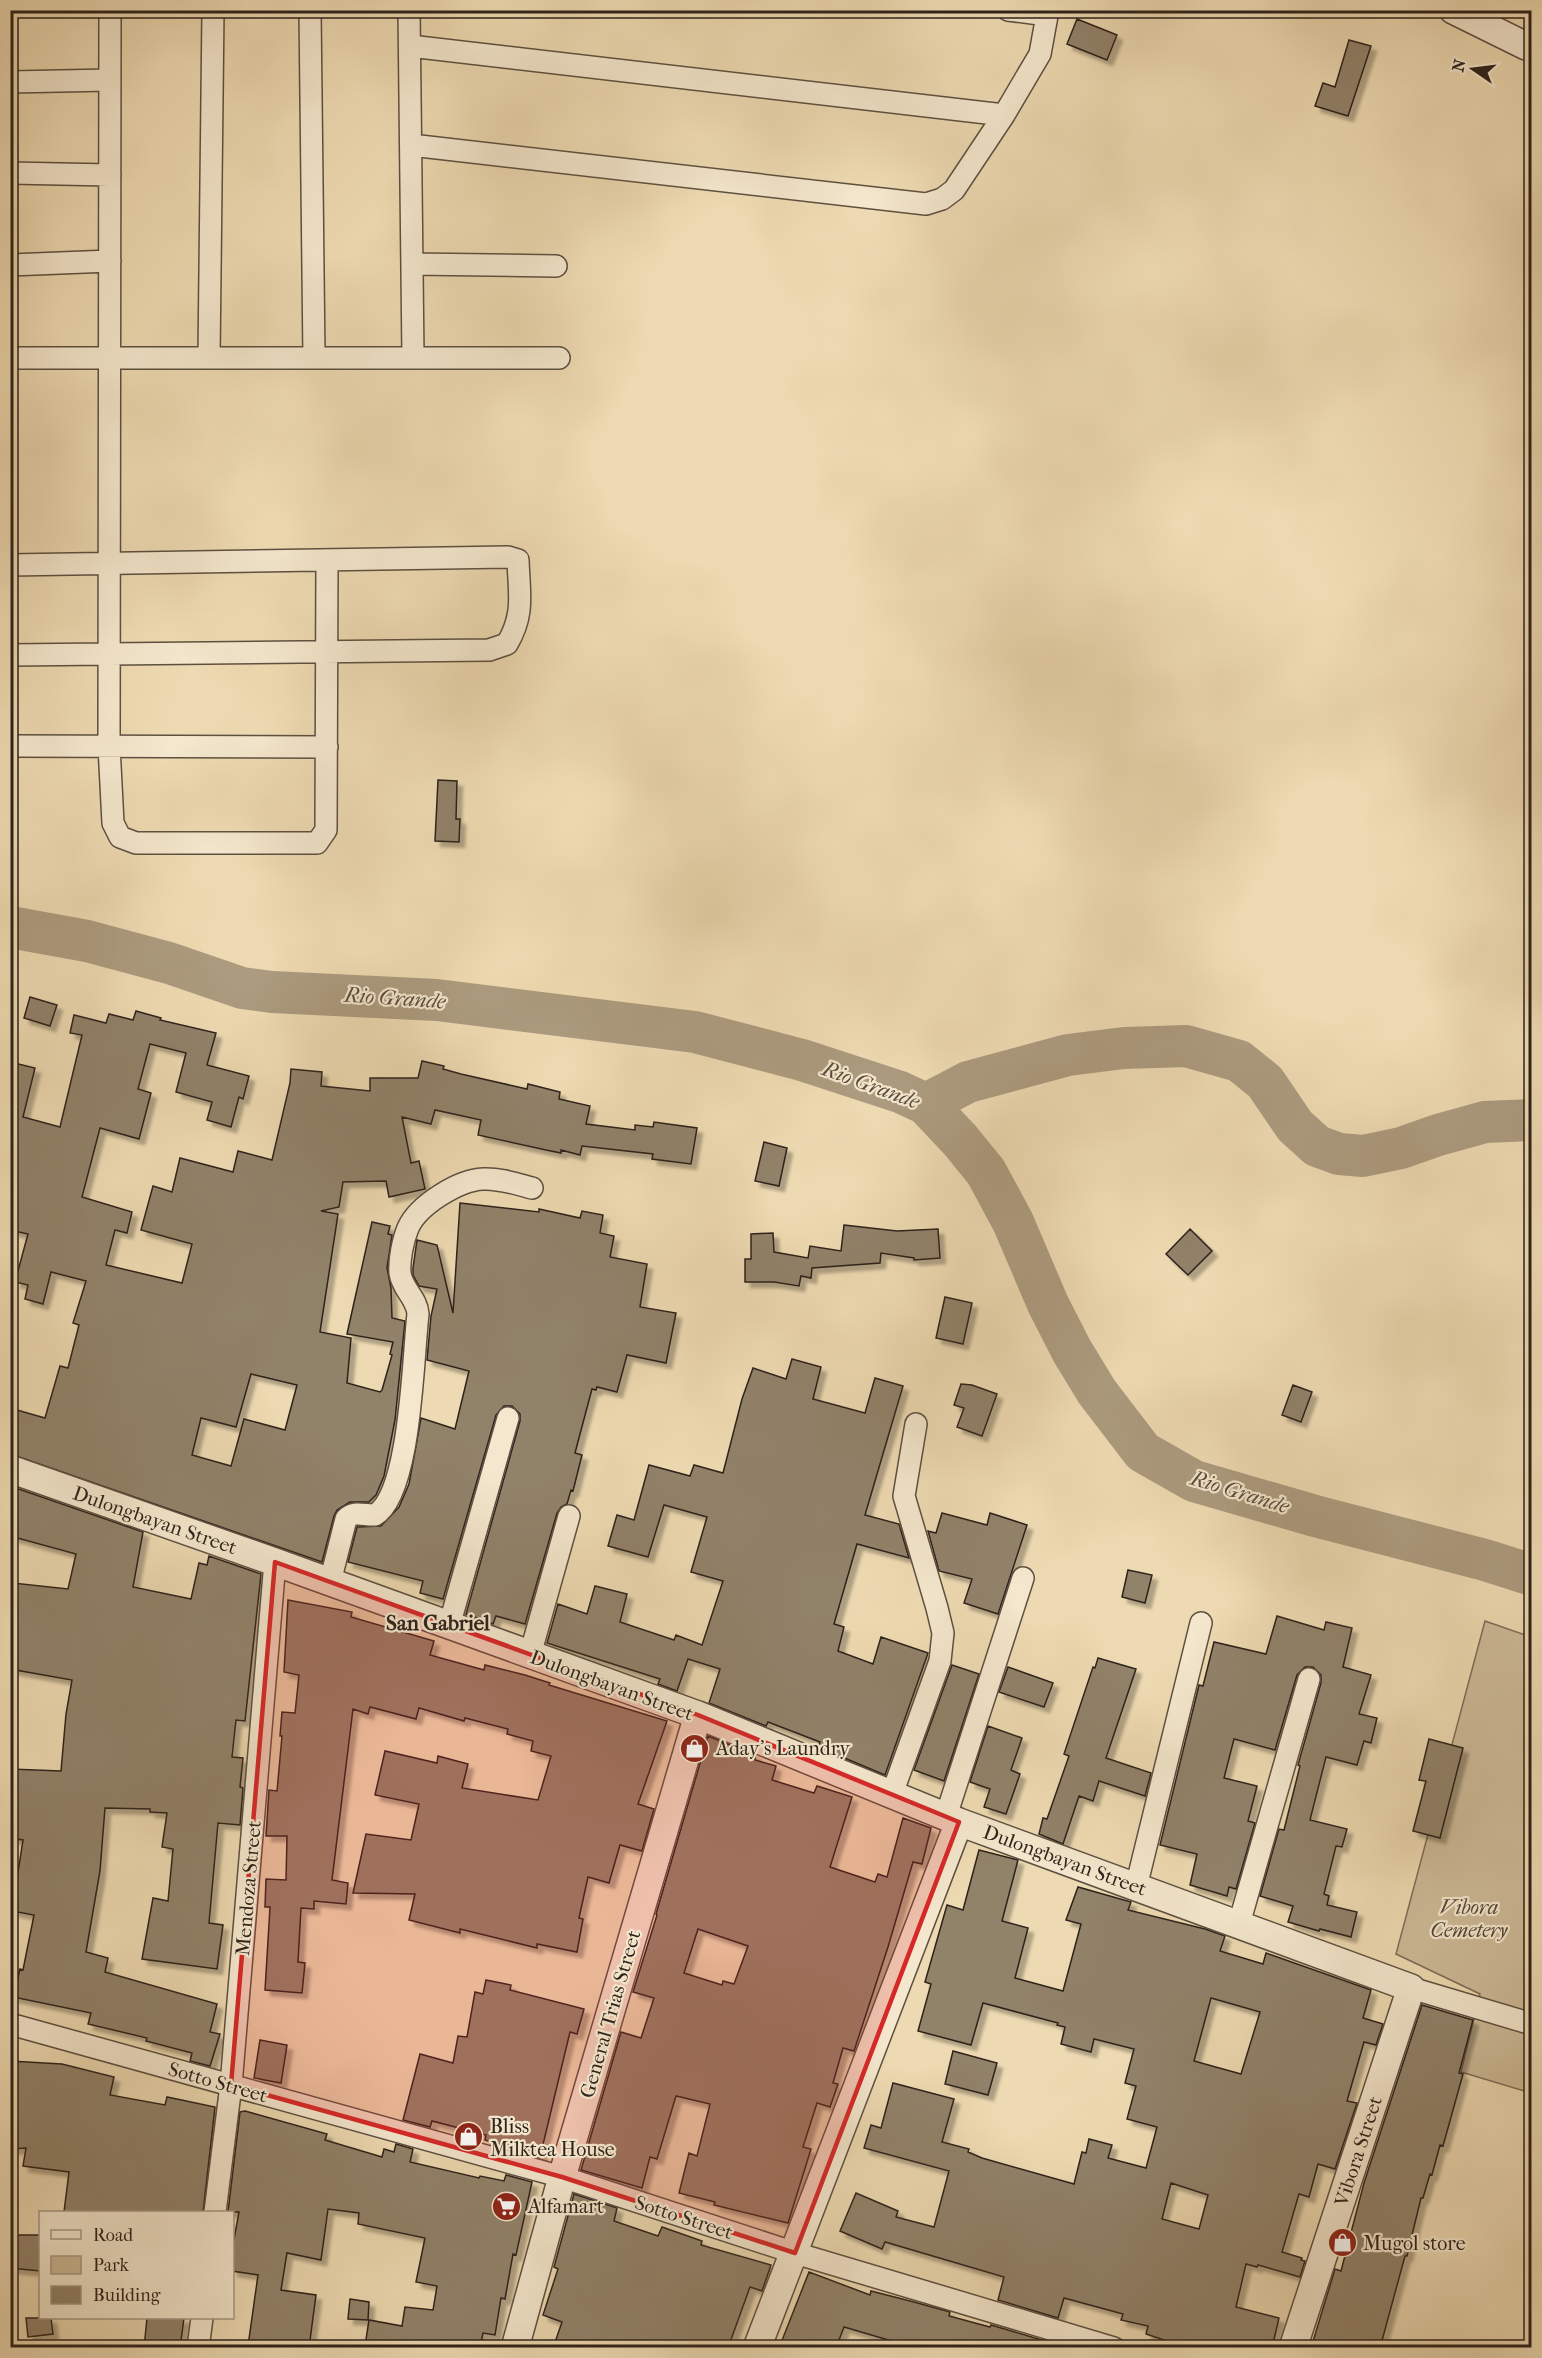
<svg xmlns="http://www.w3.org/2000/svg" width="1542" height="2358" font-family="'IM FELL French Canon',serif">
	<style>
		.green { fill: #cdbb98; stroke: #7d6e5a; stroke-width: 1.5 }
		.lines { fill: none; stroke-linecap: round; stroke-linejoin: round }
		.river { stroke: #ac9b7f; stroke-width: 42 }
		.building { fill: #91826a; stroke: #2d221b; stroke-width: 1.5; fill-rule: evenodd; filter: url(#shadow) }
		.minor-casing { stroke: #5d5041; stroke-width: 24 }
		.tertiary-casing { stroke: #5d5041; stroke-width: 30 }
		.minor { stroke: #f4e7cd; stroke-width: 21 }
		.tertiary { stroke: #f4e7cd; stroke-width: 27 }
		.marked { fill: #d62828; fill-opacity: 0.2; stroke: #d62828; stroke-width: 4.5; stroke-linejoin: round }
		.labels { text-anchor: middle; stroke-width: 4.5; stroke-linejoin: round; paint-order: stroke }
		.street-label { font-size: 20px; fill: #2d221b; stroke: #f4e7cd }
		.poi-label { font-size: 20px; fill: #2d221b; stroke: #f4e7cd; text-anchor: start }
		.park-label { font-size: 20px; font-style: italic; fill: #55483a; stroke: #f4e7cd }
		.water-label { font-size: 21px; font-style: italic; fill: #594c3e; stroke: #f4e7cd }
		.neighbourhood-label { font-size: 21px; font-weight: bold; fill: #2d221b; stroke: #f4e7cd }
	</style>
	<defs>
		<filter id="shadow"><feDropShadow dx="5.5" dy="5.5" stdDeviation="1.5" flood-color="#0004"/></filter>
	</defs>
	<rect width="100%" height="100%" fill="#eedab2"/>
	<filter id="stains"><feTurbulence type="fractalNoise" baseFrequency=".00333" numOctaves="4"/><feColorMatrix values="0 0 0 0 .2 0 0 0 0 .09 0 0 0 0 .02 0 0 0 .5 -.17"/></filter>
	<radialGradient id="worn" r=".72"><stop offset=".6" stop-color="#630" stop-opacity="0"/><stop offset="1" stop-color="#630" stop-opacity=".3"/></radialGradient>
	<!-- green -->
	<path class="green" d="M1485 1621 1531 1637V2093L1461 2072 1480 1994 1396 1954Z"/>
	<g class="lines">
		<!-- river -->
		<path class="river" d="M10 927 87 941 169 963 242 988 272 992 437 1000 695 1032 802 1060 900 1092 926 1104 960 1140 986 1172 1013 1222 1048 1304 1072 1351 1097 1392 1143 1452 1194 1481 1315 1516 1485 1560 1532 1575
			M926 1104 968 1082 1068 1055 1124 1048 1186 1046 1239 1061 1265 1082 1295 1126 1317 1146 1339 1154 1363 1156 1401 1148 1438 1135 1485 1122 1532 1120"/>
	</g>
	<!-- building -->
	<path class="building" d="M1077 19 1117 35 1107 60 1067 44Z
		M1349 40 1371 46 1348 116 1315 106 1323 83 1335 87Z
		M438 780 457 781 456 819H460L459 842 435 841Z
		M30 997 57 1005 50 1026 24 1018Z
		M136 1011 161 1018 160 1020 216 1033 207 1065 249 1076 243 1099 239 1097 231 1127 207 1120 212 1102 176 1092 186 1053 150 1044 138 1089 151 1093 139 1139 100 1128 82 1197 132 1212 127 1233 115 1230 106 1265 182 1283 192 1244 141 1230 153 1186 172 1192 180 1158 233 1172 238 1151 272 1160 290 1083 291 1069 322 1072 321 1086 370 1091V1078H418L422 1061 444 1066 443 1069 461 1074 527 1089 528 1084 560 1092 559 1099 590 1106 586 1124 635 1130V1125L653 1127 654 1122 697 1128 691 1164 652 1159 653 1154 582 1146 580 1155 561 1150V1153L546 1150 478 1135 481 1120 435 1110 431 1124 402 1117 411 1163 419 1161 425 1189 389 1197 386 1181 343 1182 339 1207 321 1211 338 1214 320 1332 351 1338 347 1383 380 1392 382 1390 392 1355 390 1354 393 1342 347 1334 372 1222 390 1226 388 1234 392 1235 387 1268 391 1288 392 1318 405 1321 395 1420 384 1476 376 1495 369 1502H350L337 1510 334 1516 322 1562 10 1454V1408L45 1418 60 1366 68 1368 79 1325 73 1323 86 1281 51 1272 43 1304 25 1299 28 1285 15 1282 28 1234 10 1230V1062L35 1068 23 1117 60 1127 82 1035 70 1033 74 1015 106 1023 109 1014 133 1020ZM251 1374 297 1385 285 1430 244 1419 231 1466 192 1455 201 1418 236 1427Z
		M764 1142 787 1148 779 1186 755 1181Z
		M460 1203 539 1212V1209L580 1218 582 1211 603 1215 600 1233 614 1236 610 1257 647 1264 640 1307 676 1313 666 1363 627 1355 617 1392 597 1387 596 1390 592 1389 575 1453 582 1455 573 1491 571 1490 567 1504 561 1507 557 1513 525 1624 496 1616 493 1624 466 1614 520 1421V1414L512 1406H504L496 1415 443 1599 420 1593 423 1581 348 1562 357 1527 381 1526 399 1507 409 1484 421 1418 455 1429 469 1371 427 1360 431 1316 437 1289 419 1286 413 1275V1268L417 1240 437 1245 453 1313Z
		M844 1225 897 1231 938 1229 940 1258 914 1260V1258L881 1253 880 1263 812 1268 811 1278 801 1276 799 1286 774 1282H745V1259H751V1234L773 1233 774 1252 808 1258 810 1246 841 1251Z
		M1190 1229 1212 1251 1188 1275 1166 1254Z
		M945 1297 972 1303 963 1344 936 1338Z
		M792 1359 821 1367 813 1399 865 1413 875 1378 903 1386 865 1515 899 1524 909 1558 857 1544 834 1624 844 1627 838 1651 873 1664 881 1637 928 1653 885 1775 818 1747 820 1742 768 1722 766 1726 709 1703 720 1669 688 1659 677 1691 658 1684 660 1679 547 1643 558 1604 587 1614 595 1586 627 1594 620 1622 674 1640 676 1635 702 1645 723 1581 691 1572 707 1517 664 1505 648 1557 608 1546 617 1515 634 1520 649 1465 690 1476 694 1465 723 1473 742 1399 753 1368 786 1379Z
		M961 1384 972 1385 997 1394 982 1436 957 1427 964 1408 954 1405Z
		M1293 1385 1312 1392 1301 1422 1282 1415Z
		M10 1486 143 1532 133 1587 191 1599 199 1563 207 1565 209 1556 261 1574 245 1721 236 1720 232 1757 243 1758 240 1787 243 1788 240 1825 218 1823 209 1923 223 1925 217 1969 142 1959 153 1898 168 1901 173 1849 162 1847 167 1813 150 1812V1809L105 1808 100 1871 86 1952 108 1958 105 1972 217 2004 210 2032 220 2034 210 2066 190 2061 192 2053 146 2041 147 2038 88 2024 91 2013 13 1997 20 1969 23 1970 34 1915 12 1911 23 1840 10 1838V1769L61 1771 66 1714 72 1680 10 1669V1611L13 1583 68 1589 76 1554 10 1536Z
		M942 1513 987 1525 990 1513 1027 1525 998 1614 964 1603 972 1579 939 1571 928 1531 936 1533Z
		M1128 1570 1152 1575 1145 1603 1122 1597Z
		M288 1600 352 1612 351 1617 434 1641 430 1655 484 1670 485 1665 525 1675 550 1683 549 1685 667 1721 638 1804 654 1809 642 1851 620 1845 609 1883 588 1877 579 1918 583 1919 577 1952 537 1944V1948L460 1929V1933L409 1920 415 1894 353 1893 366 1834 411 1840 419 1804 375 1795 385 1751 437 1763 438 1756 468 1764 462 1788 538 1800 551 1756 531 1751 533 1741 507 1734 508 1729 465 1718 464 1721 419 1708 416 1719 370 1707 368 1714 353 1709 332 1880 348 1883 346 1904 314 1901V1909L301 1908 298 1962 305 1963 302 1993 265 1990 270 1907H265L266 1879 286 1880 287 1836H266L269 1790 277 1791 282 1736H280L282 1712 295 1713 299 1675 284 1672Z
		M1277 1616 1324 1630 1326 1622 1352 1628 1343 1667 1371 1675 1359 1714 1377 1718 1371 1743 1364 1741 1357 1765 1326 1757 1310 1820 1347 1829 1342 1847 1336 1846 1324 1894 1329 1896 1327 1905 1357 1912 1351 1937 1320 1929 1319 1931 1288 1922 1293 1906 1260 1896 1279 1829 1284 1830 1300 1766 1298 1765 1321 1683V1675L1313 1667H1305L1297 1675 1275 1750 1234 1739 1224 1778 1257 1786 1248 1821 1255 1823 1236 1889 1229 1887 1227 1896 1190 1885 1197 1854 1160 1845 1199 1685 1203 1686 1214 1642 1266 1654Z
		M1098 1658 1136 1669 1106 1758 1151 1773 1145 1796 1099 1781 1093 1801 1079 1796 1063 1844 1039 1834 1043 1818 1047 1819 1069 1756 1064 1754 1093 1667 1095 1668Z
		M952 1665 979 1674 944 1781 914 1770Z
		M1008 1667 1053 1683 1044 1707 999 1692Z
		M988 1726 1022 1738 1011 1770 1020 1774 1006 1814 984 1807 990 1789 970 1782Z
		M708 1736 755 1755V1760L776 1766 772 1780 814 1793 817 1786 852 1797 830 1867 875 1882 878 1874 887 1877 903 1818 931 1828 922 1864 913 1862 888 1947 854 2051 843 2048 833 2083 838 2084 830 2107 817 2103 803 2147 811 2149 788 2223 714 2205 715 2202 679 2193 689 2153 697 2156 710 2104 676 2096 657 2159 650 2157 642 2188 581 2170 621 2032 641 2038 654 1998 633 1992 657 1915 656 1914ZM698 1929 748 1946 734 1984 723 1981 722 1985 684 1973Z
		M1429 1739 1463 1748 1440 1838 1413 1831 1426 1781 1419 1780Z
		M979 1850 1018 1860 1002 1921 1028 1928 1015 1978 1063 1991 1081 1924 1066 1920 1078 1887 1131 1902 1128 1910 1205 1929 1225 1936 1220 1951 1263 1964 1266 1953 1371 1990 1363 2018 1383 2024 1376 2045 1364 2042 1347 2101 1357 2103 1335 2169 1318 2164 1309 2197 1299 2194 1282 2252 1302 2258 1301 2260 1305 2261 1300 2277 1258 2265 1257 2267 1246 2264 1236 2307 1279 2318 1272 2348H1188L1146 2334 1148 2326 1121 2320 1123 2314 1064 2298 1058 2318 998 2300 1004 2277 885 2242 882 2249 840 2231 856 2193 898 2211 896 2217 934 2227 949 2171 864 2148 871 2125 881 2128 893 2083 954 2099 942 2142 969 2149 968 2152 982 2158 1074 2184 1082 2152 1086 2153 1089 2139 1112 2145 1108 2158 1146 2168 1157 2127 1127 2119 1136 2086 1125 2083 1134 2049 1094 2039 1091 2052 1061 2044 1065 2027 1057 2025 1058 2023 983 2003 971 2045 918 2031 931 1984 925 1982 947 1905 963 1910ZM1211 1998 1260 2012 1241 2074 1194 2061ZM1171 2183 1208 2195 1199 2229 1162 2219Z
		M486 1980 511 1985 510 1990 584 2009 577 2034 570 2032 540 2157 485 2140 486 2135 432 2121 430 2127 403 2120 420 2054 453 2063 458 2036 467 2037 475 1992 483 1994Z
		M1422 2005 1473 2020 1459 2073 1463 2074 1443 2146 1440 2145 1432 2175 1430 2174 1423 2198H1421L1407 2256H1405L1380 2348H1311L1335 2269 1341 2271 1364 2183Z
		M260 2040 287 2045 281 2083 254 2078Z
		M953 2051 997 2063 988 2095 945 2084Z
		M10 2061 62 2064 114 2077 110 2095 165 2105 167 2097 215 2107 203 2212H64L69 2172 23 2166 26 2148 10 2149Z
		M245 2111 327 2134 325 2140 382 2157 384 2149 394 2152 396 2144 413 2149 410 2162 479 2178 480 2176 504 2181 506 2175 532 2182 516 2255 513 2254 505 2299 501 2298 495 2335 483 2333 480 2348 365 2346 369 2320 402 2326 405 2307 433 2310 437 2286 416 2282 425 2238 358 2224 359 2213 328 2209 321 2260 287 2253 281 2290 316 2295 309 2348 248 2346 258 2275 232 2271V2250L239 2212H228L240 2112Z
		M574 2194 617 2208 614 2221 658 2236 662 2227 702 2241 701 2245 771 2265 762 2291 750 2287 728 2348H553L562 2322 543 2315 558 2269 554 2267Z
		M10 2235H40V2271L10 2268Z
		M809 2272 870 2295 871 2291 914 2302 950 2312 949 2316 990 2327 991 2325 1052 2343 1050 2348H901L902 2344 844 2327 836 2348H779Z
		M350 2299 369 2302 368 2320 348 2319Z
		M26 2318H51L53 2334 28 2337Z
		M147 2318H184L180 2348H144Z"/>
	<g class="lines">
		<defs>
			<path id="minor" d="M110 10 109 746 113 823 120 837 136 843H317L326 830 327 560
				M310 10 314 358
				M409 10 413 358
				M1008 10 1047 15
				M410 46 1004 115
				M10 82 110 80
				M411 145 926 204 942 199 954 190 1004 115 1040 54 1048 10
				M10 173 110 175
				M412 264 556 266
				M10 265 110 261
				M10 358H559
				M209 358 213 10
				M10 565 508 557 518 560C519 593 525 614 507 644L489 650 10 655
				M10 746 327 747
				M330 1582 346 1519C354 1510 365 1516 375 1515 411 1494 413 1355 418 1314 417 1298 402 1289 400 1273 399 1259 403 1240 408 1228 418 1205 459 1180 483 1179 499 1178 517 1184 532 1188
				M449 1626 508 1418
				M530 1655 569 1516
				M892 1794 940 1661 943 1633 937 1608 904 1496 916 1424
				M946 1816 1023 1578
				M1136 1887 1201 1623
				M1239 1924 1309 1679
				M1411 1988 1532 2024
				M10 2024 562 2177 795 2253 1114 2348
				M215 2212 231 2085 275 1562
				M198 2348 202 2318"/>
			<path id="tertiary" d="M1453 10 1526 46 1532 47
				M10 1469 275 1562 698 1715 959 1822 1411 1988 1293 2348
				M515 2348 562 2177 698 1715
				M757 2348 959 1822"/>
		</defs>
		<!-- minor casing -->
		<use href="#minor" class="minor-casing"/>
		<!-- tertiary casing -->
		<use href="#tertiary" class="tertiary-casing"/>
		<!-- minor -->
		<use href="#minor" class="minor"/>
		<!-- tertiary -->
		<use href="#tertiary" class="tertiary"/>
	</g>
	<!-- marked area -->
	<path class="marked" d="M275 1562 698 1715 959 1822 795 2253 562 2177 231 2085Z"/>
	<!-- icons -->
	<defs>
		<symbol id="shop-disc" viewBox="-11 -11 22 22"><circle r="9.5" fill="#8f2418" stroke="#f4e7cd"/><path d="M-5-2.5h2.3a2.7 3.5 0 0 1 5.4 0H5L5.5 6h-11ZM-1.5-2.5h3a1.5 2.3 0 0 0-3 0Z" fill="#fff"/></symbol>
		<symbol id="supermarket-disc" viewBox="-11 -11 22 22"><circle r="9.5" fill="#8f2418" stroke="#f4e7cd"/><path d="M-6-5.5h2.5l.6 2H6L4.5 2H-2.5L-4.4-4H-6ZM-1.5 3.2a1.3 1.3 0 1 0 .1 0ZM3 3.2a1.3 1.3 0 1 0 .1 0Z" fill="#fff"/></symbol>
	</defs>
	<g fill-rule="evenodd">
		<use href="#shop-disc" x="678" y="1732" width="33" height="33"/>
		<use href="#shop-disc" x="452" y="2120" width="33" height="33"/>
		<use href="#supermarket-disc" x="490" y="2190" width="33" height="33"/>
		<use href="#shop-disc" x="1326" y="2226" width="33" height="33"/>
	</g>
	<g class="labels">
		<!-- street labels -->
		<g class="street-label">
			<text transform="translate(155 1520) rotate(19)" y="7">Dulongbayan Street</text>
			<text transform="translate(612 1685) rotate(20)" y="7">Dulongbayan Street</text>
			<text transform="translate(1065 1860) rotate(20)" y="7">Dulongbayan Street</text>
			<text transform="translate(248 1888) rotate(-85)" y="7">Mendoza Street</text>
			<text transform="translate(610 2014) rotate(-74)" y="7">General Trias Street</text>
			<text transform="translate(218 2082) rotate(16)" y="7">Sotto Street</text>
			<text transform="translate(1358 2151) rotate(-72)" y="7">Vibora Street</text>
			<text transform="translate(684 2217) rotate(18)" y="7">Sotto Street</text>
		</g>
		<!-- poi labels -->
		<g class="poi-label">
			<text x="716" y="1755">Aday's Laundry</text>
			<text x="490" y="2133">Bliss<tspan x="490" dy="23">Milktea House</tspan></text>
			<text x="528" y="2213">Alfamart</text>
			<text x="1363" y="2250">Mugol store</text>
		</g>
		<!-- park labels -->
		<g class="park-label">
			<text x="1469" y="1914">Vibora<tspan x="1469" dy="23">Cemetery</tspan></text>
		</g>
		<!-- water labels -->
		<g class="water-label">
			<text transform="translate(395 998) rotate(4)" y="7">Rio Grande</text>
			<text transform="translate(871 1085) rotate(20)" y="7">Rio Grande</text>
			<text transform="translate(1240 1492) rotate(17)" y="7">Rio Grande</text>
		</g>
		<!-- neighbourhood labels -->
		<g class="neighbourhood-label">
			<text x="438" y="1630">San Gabriel</text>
		</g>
	</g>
	<!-- margin -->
	<rect width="1542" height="2358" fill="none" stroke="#eedab2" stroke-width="36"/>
	<rect x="12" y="12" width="1518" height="2334" fill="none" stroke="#2d221b" stroke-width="3"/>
	<rect x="18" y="18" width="1506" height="2322" fill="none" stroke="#2d221b" stroke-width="1.5"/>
	<!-- legend -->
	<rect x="39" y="2211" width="195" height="108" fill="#f4e7cd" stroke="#a49886" stroke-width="1.5"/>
	<rect x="51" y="2230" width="30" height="9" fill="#f4e7cd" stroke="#a49886" stroke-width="1.5"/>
	<text x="93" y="2241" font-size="18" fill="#2d221b">Road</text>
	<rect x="51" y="2256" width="30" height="18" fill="#cdbb98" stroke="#a49886" stroke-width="1.5"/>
	<text x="93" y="2271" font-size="18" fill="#2d221b">Park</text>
	<rect x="51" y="2286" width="30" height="18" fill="#91826a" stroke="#a49886" stroke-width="1.5"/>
	<text x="93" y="2301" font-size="18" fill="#2d221b">Building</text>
	<!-- north arrow -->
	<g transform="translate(1473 69) rotate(284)" stroke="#f4e7cd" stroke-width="4.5" paint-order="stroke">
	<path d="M0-4.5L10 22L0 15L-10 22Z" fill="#2d221b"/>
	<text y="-9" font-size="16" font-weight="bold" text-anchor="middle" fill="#2d221b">N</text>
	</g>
	<rect width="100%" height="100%" filter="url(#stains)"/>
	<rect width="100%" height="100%" fill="url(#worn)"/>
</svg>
